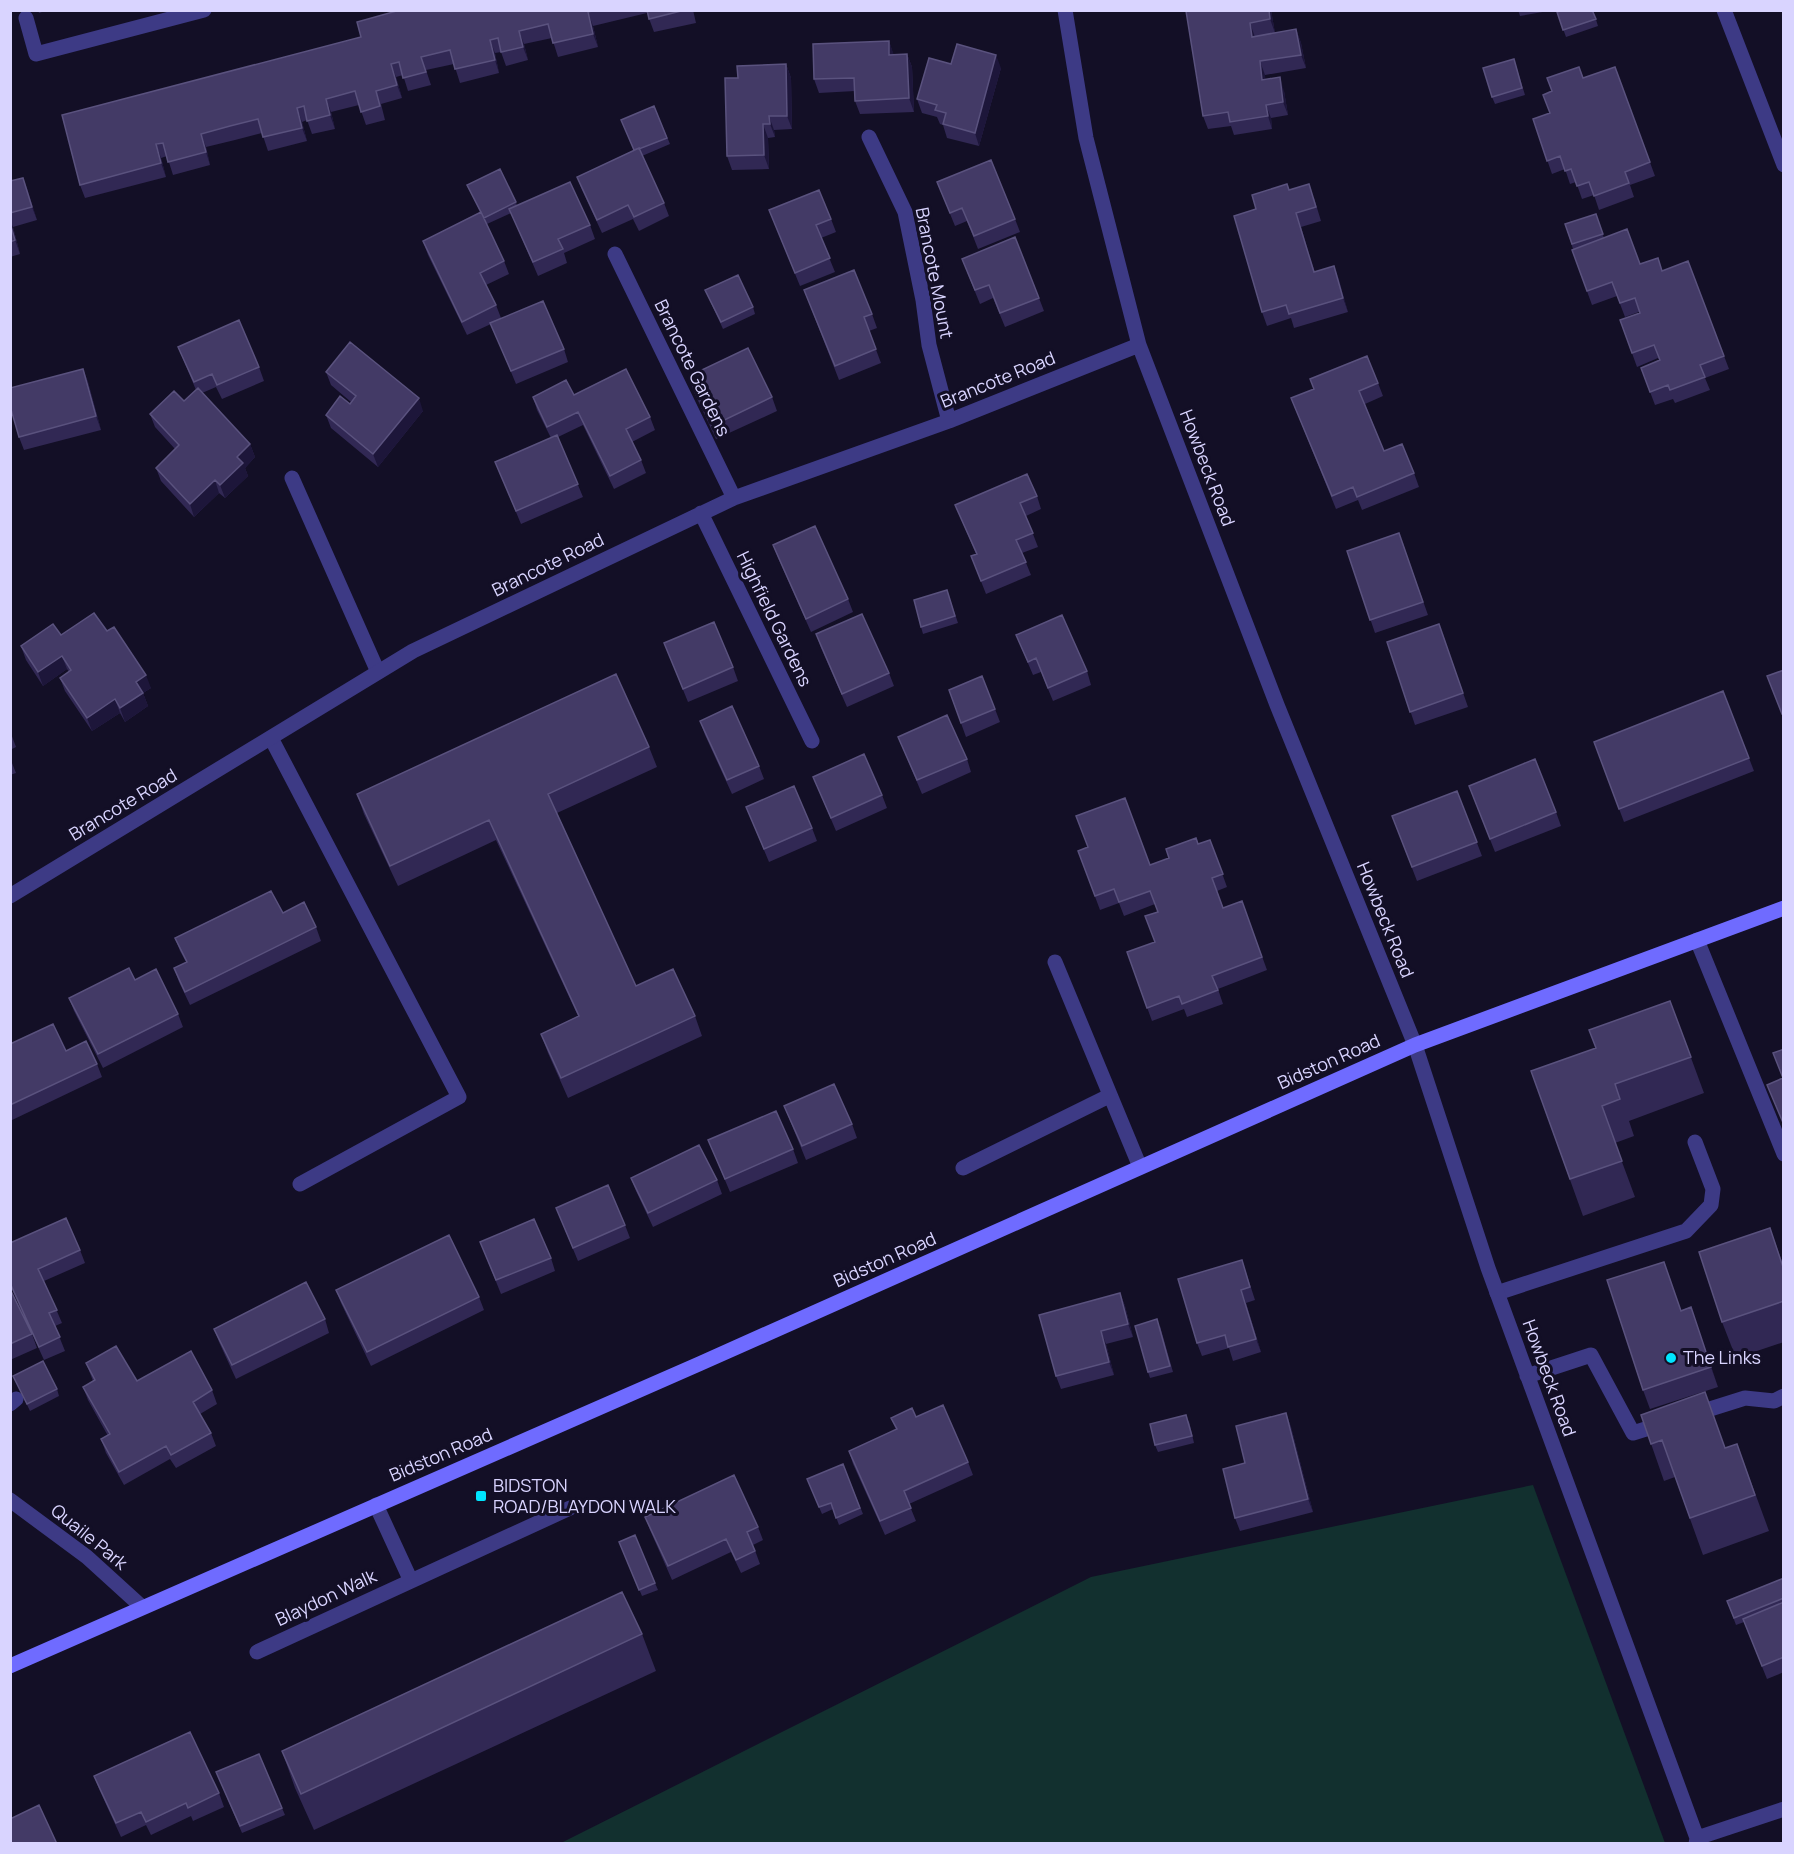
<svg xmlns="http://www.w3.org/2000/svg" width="1794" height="1854" font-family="Manrope,sans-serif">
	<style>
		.green { fill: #12302f }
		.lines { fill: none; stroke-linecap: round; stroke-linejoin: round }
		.service { stroke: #3d3a85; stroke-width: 15 }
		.minor { stroke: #3d3a85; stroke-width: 15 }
		.secondary { stroke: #6f6bff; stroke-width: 15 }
		.wall { fill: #312854 }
		.shaded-wall { fill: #1d163a }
		.building { fill: #433a66; stroke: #5a527e; stroke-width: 1.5 }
		.poi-dot { fill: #00e5ff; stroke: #130f26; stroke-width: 2 }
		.labels { text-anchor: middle; stroke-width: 6; stroke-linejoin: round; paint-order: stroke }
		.street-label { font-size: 18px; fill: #d9d4ff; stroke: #130f26 }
		.poi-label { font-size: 18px; fill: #d9d4ff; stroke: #130f26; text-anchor: start }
	</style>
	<rect width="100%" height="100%" fill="#130f26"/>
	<!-- green -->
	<path class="green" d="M1533 1485 1665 1843H561L1091 1577Z"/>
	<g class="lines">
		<!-- service -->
		<path class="service" d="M292 478 378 672
			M271 738 459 1097 300 1184
			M1697 940 1784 1154
			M1055 962 1140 1167
			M963 1168 1109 1096
			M1497 1293 1686 1231 1711 1205 1713 1189 1695 1142
			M10 1404 16 1399
			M10 1500 87 1557 142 1607"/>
		<!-- minor -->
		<path class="minor" d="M1065 10 1086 138 1139 345 1277 705 1415 1045 1488 1268 1697 1838 1696 1844
			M1724 10 1784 165
			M26 18 36 54 204 10
			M869 137 905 212 923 300 929 345 949 421
			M615 254 734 498
			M701 513 812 741
			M10 896 413 651 734 498 949 421 1139 345
			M1527 1376 1591 1355 1633 1433 1665 1423
			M1691 1415 1745 1398 1774 1401 1784 1396
			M376 1505 411 1581
			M257 1652 570 1508
			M1697 1838 1784 1809"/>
		<!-- secondary -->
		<path class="secondary" d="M10 1666 699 1364 1415 1045 1784 908"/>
	</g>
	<!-- wall -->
	<path class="wall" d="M38 10H48L39 13Z
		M400 10H693L696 23 654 32 647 13 593 26 598 47 558 57 552 38 524 44 528 60 506 66 501 52 495 53 499 73 460 83 454 64 426 70 431 85 408 91 403 75 396 77 402 98 381 104 385 120 366 125 359 105 331 112 335 129 312 134 307 120 302 122 307 141 268 151 262 133 235 140 206 147 210 165 173 175 167 156 161 158 166 177 85 198 80 185 361 37Z
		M1271 10 1275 33 1296 29 1301 43 1306 68 1265 75V79L1284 91 1288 115 1271 118 1272 129 1234 135 1231 126 1208 129 1203 116 1186 11Z
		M1518 10H1554L1520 16Z
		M1593 10 1598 26 1566 37 1557 12Z
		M889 41 893 54H907L912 67 914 112 860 114 855 101V91L819 93 814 79Z
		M1514 59 1525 95 1495 104 1492 97Z
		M786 64 791 78 792 129 774 130 775 137 768 138 769 169 732 170 727 156 738 78Z
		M951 64 1001 68 979 146 947 138 943 125 940 124 937 117 922 113 917 99Z
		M1615 67 1655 176 1630 185 1634 197 1599 210 1594 195 1582 199 1576 182 1570 184 1565 169 1552 174 1533 119 1550 113 1583 78Z
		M654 106 670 144 642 156 664 203 669 216 639 231 633 219 602 233 582 190 577 177 634 150Z
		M23 178 37 220 13 227 20 254 10 257V181Z
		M937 182 1015 219 1020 232 978 249 967 221 955 226Z
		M467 185 516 202 517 206 590 225 595 239 564 253 567 263 538 276 511 213 487 224 504 261 509 274 486 285 496 305 501 318 564 349 568 362 516 384 491 324 467 335 428 255 423 241 480 212Z
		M1290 190 1314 198 1321 221 1301 227 1310 259 1315 272 1334 266 1348 312 1294 328 1291 318 1267 326 1262 312 1256 209Z
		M769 210 831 219 836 232 821 238 835 272 800 286Z
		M1596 214 1604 238 1640 264 1662 271 1688 261 1729 369 1705 378 1710 390 1675 403 1673 399 1655 405 1641 368 1659 360 1658 358 1637 367 1620 320 1640 313 1639 312 1625 317 1617 296 1592 305 1572 250 1573 249 1565 224Z
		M967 272 1039 298 1044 311 1005 327 993 298 980 304Z
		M705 290 753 307 755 314 723 329Z
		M804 290 872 314 877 328 869 331 881 363 839 380Z
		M178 347 259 367 264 381 222 399 216 387 202 393 250 444 255 457 245 468 248 476 225 498 219 493 194 517 161 481 156 468 175 449 155 427 150 414 184 401 196 390Z
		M83 369 88 382 101 430 24 450 19 437Z
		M326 372 423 411 378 467 331 428 326 415 350 404 351 402 331 385Z
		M689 376 772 397 777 411 716 439 693 390Z
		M1378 383 1383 396 1365 404 1384 451 1414 473 1419 487 1362 510 1358 500 1336 509 1291 398Z
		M574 395 650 417 655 430 632 442 641 460 646 473 614 489 583 425 558 437 583 497 521 524 495 462 551 438 537 410 533 397Z
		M1037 496 1041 509 1026 516 1038 547 1022 553 1031 575 986 594 971 556 976 554 955 505Z
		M1399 533 1428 615 1375 633 1347 551Z
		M773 545 848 599 853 612 811 632 778 558Z
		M947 590 958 623 923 634 921 627Z
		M1439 624 1468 707 1415 725 1387 642Z
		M107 631 151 688 143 693 148 706 125 722 120 713 92 731 65 691 60 678 69 672 67 669 43 686 26 660 21 646 61 635Z
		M816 634 889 673 894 686 847 707 821 648Z
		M1016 635 1087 671 1091 685 1053 701 1041 672 1033 675Z
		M664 643 733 667 738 681 688 702Z
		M949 690 995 709 1000 722 966 737Z
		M1723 691 1754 771 1624 822 1594 742Z
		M700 721 759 766 764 779 732 794 705 735Z
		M10 731 16 747 10 750Z
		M898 737 967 759 971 772 922 794Z
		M649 747 657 767 557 813 636 986 695 1016 702 1036 568 1098 548 1053 541 1034 578 1016 496 840 398 886 364 814 357 794Z
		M10 758 16 773 10 775Z
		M813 777 882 795 887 808 836 831Z
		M1457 791 1482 856 1417 881 1392 816Z
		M1474 799 1556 812 1561 826 1495 852Z
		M746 807 812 828 817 841 769 862Z
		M1210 840 1227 887 1217 891 1223 908 1242 901 1267 970 1218 989 1223 1004 1187 1017 1184 1009 1152 1021 1127 952 1155 942 1158 912 1155 904 1124 916 1119 903 1100 910 1078 851 1150 865 1169 858 1166 849 1198 844Z
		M283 913 316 927 321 941 190 1005 179 982 174 968 186 962 180 951 175 938Z
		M135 980 178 1014 183 1027 103 1068 74 1011 69 998Z
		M1670 1001 1704 1093 1629 1121 1634 1136 1615 1143 1635 1197 1583 1216 1531 1071 1596 1048Z
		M10 1044 66 1051 97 1064 102 1077 10 1121Z
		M784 1106 852 1124 857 1138 806 1160Z
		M708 1140 793 1149 798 1163 730 1192Z
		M631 1178 717 1180 722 1194 653 1227 636 1191Z
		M556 1208 625 1225 630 1238 578 1261Z
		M1770 1228 1784 1267V1342L1736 1358 1722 1322Z
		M480 1242 551 1258 555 1271 501 1294Z
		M10 1243 80 1250 85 1263 44 1281 62 1323 55 1326 65 1351 44 1360 10 1285Z
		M1242 1260 1255 1300 1246 1303 1261 1352 1233 1361 1229 1348 1202 1356 1197 1343Z
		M10 1289 32 1334 37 1348 10 1360Z
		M336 1290 479 1297 484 1310 371 1366 341 1303Z
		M1120 1293 1125 1306 1133 1337 1106 1344 1114 1375 1061 1389 1056 1376Z
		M1691 1307 1718 1387 1650 1409 1643 1390 1681 1310Z
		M325 1319 329 1333 236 1379 219 1342 214 1329Z
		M1160 1326 1173 1372 1150 1378 1148 1372Z
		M86 1363 137 1381 212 1390 217 1404 200 1414 211 1433 216 1446 176 1468 170 1459 124 1485 106 1453 101 1439 108 1436 88 1400 83 1387 93 1381Z
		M13 1376 57 1389 59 1396 30 1411Z
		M1286 1413 1291 1427 1313 1512 1240 1531 1235 1518 1245 1463Z
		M1641 1415 1725 1448 1737 1444 1769 1531 1703 1555 1675 1477 1664 1481Z
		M916 1417 968 1462 973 1475 909 1504 916 1521 885 1535 853 1464 849 1451 896 1430 891 1418Z
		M1189 1421 1194 1443 1158 1452 1155 1445Z
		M843 1464 863 1514 839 1525 833 1509 822 1514 807 1479Z
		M645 1517 758 1527 763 1540 753 1545 760 1564 741 1573 731 1552 672 1580 650 1530Z
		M622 1549 655 1583 658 1590 642 1596Z
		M1784 1578V1672L1767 1679 1744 1622 1736 1625 1727 1601Z
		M642 1634 656 1671 314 1830 295 1788 282 1751Z
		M94 1776 219 1793 224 1807 193 1821 191 1816 151 1835 146 1825 121 1837 99 1789Z
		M219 1779 282 1808 285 1815 242 1833Z"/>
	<!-- shaded-wall -->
	<path class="shaded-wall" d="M1269 10H1271L1275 33 1270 19Z
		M588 12 593 26 598 47 593 34Z
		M1250 23 1255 37H1252Z
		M1296 29 1301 43 1306 68 1301 55Z
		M519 31 524 44 528 60 523 47Z
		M490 40 495 53 499 73 495 60Z
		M889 41 894 55H889Z
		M907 54 912 67 914 112 909 98Z
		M996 55 1001 68 979 146 975 133Z
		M1260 61 1265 75 1267 93 1262 80Z
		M391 64 396 77 402 98 397 85Z
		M786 64 791 78 792 129 787 116Z
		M1280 77 1284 91 1288 115 1283 102Z
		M326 99 331 112 335 129 330 115Z
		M1266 105 1271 118 1272 129 1268 116Z
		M297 108 302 122 307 141 302 128Z
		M769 116 774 130 775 137 770 124Z
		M763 124 768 138 769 169 764 155Z
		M201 134 206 147 210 165 206 152Z
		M156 144 161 158 166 177 161 163Z
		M23 178 28 191 37 220 32 207Z
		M1296 213 1301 227 1319 286 1314 272Z
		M10 221 13 227 20 254 15 240Z
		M1334 266 1339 279 1348 312 1343 298Z
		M83 369 88 382 101 430 96 416Z
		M419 398 423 411 378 467 373 454Z
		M250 444 255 457 245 468 248 476 225 498 220 485 237 457Z
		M215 480 219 493 194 517 190 504Z
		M62 656 67 669 43 686 38 672Z
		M146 675 151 688 143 693 148 706 125 722 120 708 136 682Z
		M115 699 120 713 92 731 87 718Z
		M1241 1290 1246 1303 1261 1352 1256 1339Z
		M1120 1293 1125 1306 1133 1337 1128 1324Z
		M1691 1307 1698 1327 1718 1387 1711 1367Z
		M1101 1331 1106 1344 1114 1375 1109 1362Z
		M1286 1413 1291 1427 1313 1512 1308 1499Z"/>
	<!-- building -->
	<path class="building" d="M400 10H595L588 12 593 34 553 43 548 24 519 31 523 47 501 52 498 38 490 40 495 60 455 69 450 50 421 57 426 72 403 78 399 62 391 64 397 85 376 91 380 106 361 112 355 91 326 99 330 115 307 121 304 106 297 108 302 128 263 137 258 119 230 126 201 134 206 152 168 162 163 143 156 144 161 163 80 185 62 115 361 37 357 22Z
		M647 10H685L649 19Z
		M1269 10 1270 19 1250 23 1252 37 1296 29 1301 55 1260 61 1262 80 1280 77 1283 102 1266 105 1268 116 1230 122 1228 112 1203 116 1186 11Z
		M1563 10H1592L1596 19 1563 30 1557 12Z
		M889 41V55L907 54 909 98 855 101 854 78 814 79 813 44Z
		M957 44 996 55 975 133 943 124 946 113 935 110 937 105 917 99 929 58 951 64Z
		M1514 59 1522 88 1492 97 1483 68Z
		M786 64 787 116H769L770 124H763L764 155 727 156 725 78H738L737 66Z
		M1579 67 1583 78 1615 67 1650 162 1625 172 1629 183 1594 196 1589 182 1577 186 1571 169 1565 171 1560 156 1547 161 1533 119 1550 113 1543 95 1552 91 1547 78Z
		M654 106 667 138 639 149V148L634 150 621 120Z
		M639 148 664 203 634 217 628 205 597 220 577 177Z
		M991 160 1015 219 974 236 962 208 950 213 937 182Z
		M500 169 516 202 484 218 467 185Z
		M23 178 32 207 10 213V181Z
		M570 182 590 225 558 239 563 249 533 262 509 209Z
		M1287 184 1289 190 1309 184 1316 207 1296 213 1306 246 1314 272 1334 266 1343 298 1289 314 1286 305 1262 312 1234 216 1256 209 1252 195Z
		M819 190 831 219 816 225 830 258 795 273 769 210Z
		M481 212 504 261 480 273 496 305 462 322 423 241Z
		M1596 214 1603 234 1572 244 1565 224Z
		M10 223 15 240 10 242Z
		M1627 229 1640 264 1658 258 1662 271 1688 261 1724 356 1700 365 1705 377 1670 390 1668 385 1650 392 1641 368 1660 360 1654 345 1632 353 1620 320 1640 313 1635 298 1620 303 1612 282 1587 291 1572 250Z
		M1015 237 1039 298 1000 313 989 285 975 290 962 259Z
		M854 270 872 314 864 317 876 349 835 366 804 290Z
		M738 275 753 307 721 322 705 290Z
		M543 301 564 349 511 371 490 323Z
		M239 320 259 367 217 385 212 374 194 382 178 347Z
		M350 342 419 398 373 454 326 415 340 396 350 404 356 396 326 372Z
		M748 348 772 397 712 426 689 376Z
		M1367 356 1378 383 1359 391 1384 451 1402 444 1414 473 1357 497 1353 487 1332 496 1291 398 1314 389 1310 379Z
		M83 369 96 416 19 437 10 406V388Z
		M626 369 650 417 626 429 641 460 610 476 578 412 547 427 533 397 566 380 574 395Z
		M198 388 250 444 237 457 243 463 220 485 215 480 190 504 156 468 179 445 150 414 174 391 184 401Z
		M557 435 578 484 516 511 495 462Z
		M1027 474 1037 496 1020 503 1033 533 1016 540 1026 562 981 581 971 556 977 554 955 505Z
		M815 526 848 599 806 619 773 545Z
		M1399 533 1423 602 1370 620 1347 551Z
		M947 590 955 616 921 627 914 600Z
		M94 613 107 631 114 627 146 675 136 682 143 693 120 708 115 699 87 718 60 678 71 670 62 656 38 672 21 646 53 624 61 635Z
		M862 614 889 673 842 694 816 634Z
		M1062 615 1087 671 1048 688 1036 658 1028 662 1016 635Z
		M714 622 733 667 683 689 664 643Z
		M1439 624 1463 693 1410 712 1387 642Z
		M1784 670V713L1782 714 1767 676Z
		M616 674 649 747 548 794 636 986 673 969 695 1016 561 1078 541 1034 579 1016 489 820 390 866 357 794Z
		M982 676 995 709 961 723 949 690Z
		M1723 691 1749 758 1619 809 1594 742Z
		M732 706 759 766 727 780 700 721Z
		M947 715 967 759 917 780 898 737Z
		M864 754 882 795 831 818 813 777Z
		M1535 759 1556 812 1490 839 1469 786Z
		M794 786 812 828 764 849 746 807Z
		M1457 791 1477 842 1412 867 1392 816Z
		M1125 798 1150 865 1169 858 1166 849 1196 838 1198 844 1210 840 1223 874 1212 878 1223 908 1242 901 1262 957 1212 976 1218 990 1182 1004 1179 996 1147 1008 1127 952 1155 942 1145 916 1158 912 1150 891 1119 902 1114 889 1095 896 1078 851 1088 847 1076 816Z
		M271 891 283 913 304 902 316 927 185 992 174 968 187 962 175 938Z
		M129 968 135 980 156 969 178 1014 98 1054 69 998Z
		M1670 1001 1691 1057 1615 1084 1620 1099 1602 1106 1622 1161 1570 1179 1531 1071 1596 1048 1589 1030Z
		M53 1024 66 1051 86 1041 97 1064 10 1105V1044Z
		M1784 1049V1125L1767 1085 1783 1078 1773 1053Z
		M834 1084 852 1124 802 1146 784 1106Z
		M776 1111 793 1149 725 1179 708 1140Z
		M699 1145 717 1180 648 1213 631 1178Z
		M608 1185 625 1225 573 1248 556 1208Z
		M66 1218 80 1250 38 1269 57 1310 49 1313 60 1337 39 1347 10 1283V1243Z
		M534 1219 551 1258 496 1280 480 1242Z
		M1770 1228 1784 1270V1301L1722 1322 1699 1252Z
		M449 1235 479 1297 367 1352 336 1290Z
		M1242 1260 1250 1287 1241 1290 1256 1339 1228 1347 1225 1335 1197 1343 1178 1279Z
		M1664 1262 1681 1311 1691 1307 1711 1367 1643 1390 1607 1280Z
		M306 1282 325 1319 232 1365 214 1329Z
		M10 1289 32 1334 10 1344Z
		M1120 1293 1128 1324 1101 1331 1109 1362 1056 1376 1039 1315Z
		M1157 1319 1170 1366 1148 1372 1135 1326Z
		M116 1346 137 1381 191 1351 212 1390 193 1402 211 1433 171 1455 166 1446 119 1472 101 1439 110 1434 83 1387 95 1380 86 1363Z
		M43 1361 57 1389 27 1404 13 1376Z
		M1705 1392 1725 1448 1737 1444 1755 1495 1690 1518 1662 1440 1651 1444 1641 1415Z
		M943 1405 968 1462 904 1491 911 1508 880 1521 849 1451 897 1429 891 1418 912 1408 916 1417Z
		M1286 1413 1308 1499 1235 1518 1223 1469 1245 1463 1236 1426Z
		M1186 1415 1192 1436 1155 1445 1150 1424Z
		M843 1464 860 1508 836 1518 831 1503 819 1507 807 1479Z
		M734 1475 758 1527 747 1532 755 1551 736 1560 726 1539 668 1566 645 1517Z
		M635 1535 655 1583 639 1590 619 1542Z
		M1784 1578V1598L1734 1618 1727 1601Z
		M622 1592 642 1634 301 1794 282 1751Z
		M1784 1602V1657L1762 1666 1743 1619Z
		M190 1732 219 1793 188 1808 186 1803 146 1822 141 1812 116 1823 94 1776Z
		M259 1754 282 1808 240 1826 216 1772Z
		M39 1805 57 1844H10V1819Z"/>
	<!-- markers -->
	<g class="poi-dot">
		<circle cx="1671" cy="1358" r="6"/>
		<rect x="475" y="1490" width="12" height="12" rx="3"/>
	</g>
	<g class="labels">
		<!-- street labels -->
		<g class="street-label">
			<text transform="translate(934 273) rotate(79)" y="6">Brancote Mount</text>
			<text transform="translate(692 368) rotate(64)" y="6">Brancote Gardens</text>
			<text transform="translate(998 380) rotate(-22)" y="6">Brancote Road</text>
			<text transform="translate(1207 468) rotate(69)" y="6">Howbeck Road</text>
			<text transform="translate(548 565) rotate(-26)" y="6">Brancote Road</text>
			<text transform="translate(774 619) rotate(64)" y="6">Highfield Gardens</text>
			<text transform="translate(123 805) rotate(-31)" y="6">Brancote Road</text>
			<text transform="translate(1385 920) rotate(68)" y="6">Howbeck Road</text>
			<text transform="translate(1329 1062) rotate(-24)" y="6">Bidston Road</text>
			<text transform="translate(885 1260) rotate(-24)" y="6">Bidston Road</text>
			<text transform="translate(1549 1378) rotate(70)" y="6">Howbeck Road</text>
			<text transform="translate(441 1455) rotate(-23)" y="6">Bidston Road</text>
			<text transform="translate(89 1537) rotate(39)" y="6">Quaile Park</text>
			<text transform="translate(326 1598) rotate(-25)" y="6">Blaydon Walk</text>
		</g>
		<!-- poi labels -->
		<g class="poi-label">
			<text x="1683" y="1364">The Links</text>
			<text x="493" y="1492">BIDSTON<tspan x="493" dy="21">ROAD/BLAYDON WALK</tspan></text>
		</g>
	</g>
	<!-- border -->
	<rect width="1794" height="1854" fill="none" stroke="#d9d4ff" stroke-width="24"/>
</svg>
